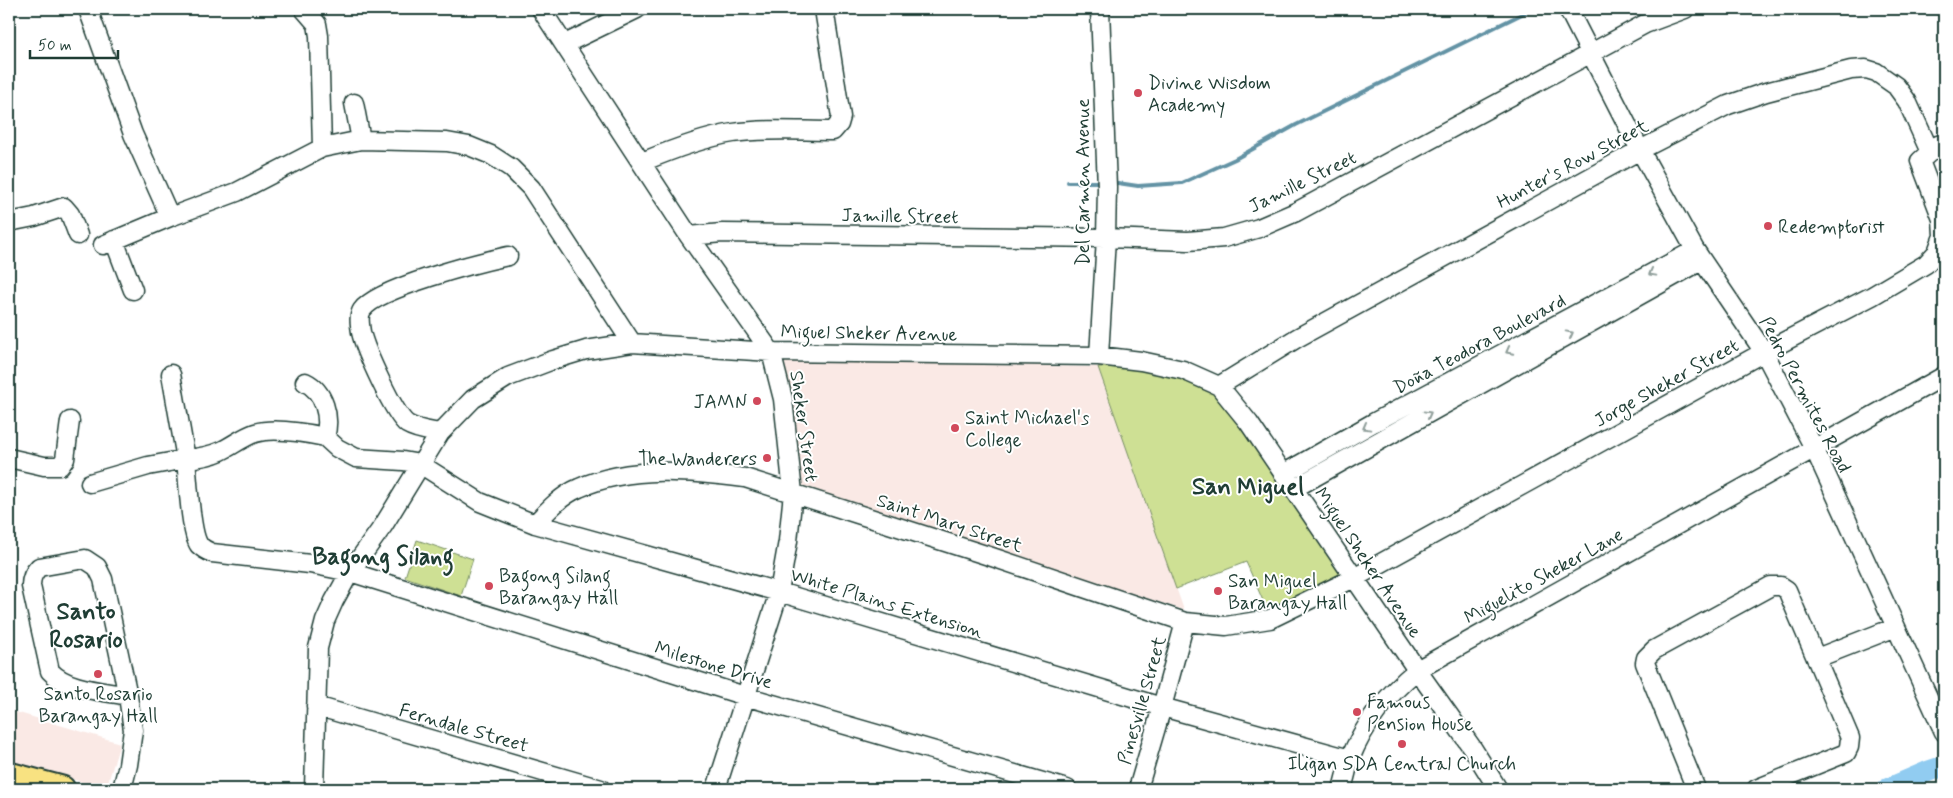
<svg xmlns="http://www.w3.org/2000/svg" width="1953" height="798" font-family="Mynerve,sans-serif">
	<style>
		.built { fill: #fae9e5 }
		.park { fill: #cee094; stroke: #768e64 }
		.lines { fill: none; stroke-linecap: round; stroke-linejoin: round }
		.stream { stroke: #6393a5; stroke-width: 4 }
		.river { stroke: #91ccf1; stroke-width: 21 }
		.minor-casing { stroke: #1f3d34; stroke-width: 21 }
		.highway-casing { stroke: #1f3d34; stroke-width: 29 }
		.minor { stroke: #fff; stroke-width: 18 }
		.highway { stroke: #f8e281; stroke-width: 25 }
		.oneway { stroke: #8f9e9a }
		.poi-dot { fill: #d1495b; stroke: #fff; stroke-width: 2 }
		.labels { text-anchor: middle; stroke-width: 4; stroke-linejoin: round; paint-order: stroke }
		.poi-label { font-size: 19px; fill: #1f3d34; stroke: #fff; text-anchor: start }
		.street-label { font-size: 19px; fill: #1f3d34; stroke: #fff }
		.district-label { font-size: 24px; font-weight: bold; fill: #1f3d34; stroke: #fff }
	</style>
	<rect width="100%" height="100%" fill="#fff"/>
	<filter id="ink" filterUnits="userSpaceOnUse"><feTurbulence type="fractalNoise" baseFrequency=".02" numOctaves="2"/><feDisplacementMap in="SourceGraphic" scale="10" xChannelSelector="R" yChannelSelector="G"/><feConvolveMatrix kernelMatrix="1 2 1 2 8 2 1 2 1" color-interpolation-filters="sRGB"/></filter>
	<g filter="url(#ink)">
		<!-- built -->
		<path class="built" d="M781 361 1098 367 1184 610 798 489Z
			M9 710 120 743 106 789 9 761Z"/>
		<!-- park -->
		<path class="park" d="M1139 365 1178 374 1211 390 1231 408 1346 576 1268 612 1246 562 1176 589 1098 367Z
			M417 540 473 559 461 596 405 577Z"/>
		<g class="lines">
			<!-- stream -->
			<path class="stream" d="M1068 182H1101
				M1111 182 1138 186 1182 183 1235 159 1296 125 1532 9"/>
			<!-- river -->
			<path class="river" d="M1887 789 1929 771 1944 766"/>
			<defs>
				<path id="minor" d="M304 9 317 24 319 36 322 148
					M541 9 689 236 771 352 783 399 793 493 788 541 779 592 716 789
					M1568 9 1640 150 1695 250 1764 352 1814 448 1944 732
					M89 12 133 134 170 217
					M565 44 637 9
					M354 103 361 140
					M642 162C671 150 702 138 733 133 766 128 800 131 833 131L839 124 841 117 824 9
					M9 222 34 217 64 207 70 214 78 235
					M689 236 722 233 1106 238 1188 241 1224 238 1259 228 1296 212 1645 24 1685 9
					M114 240 133 290
					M103 245 170 217 237 192 322 148 361 140 447 142 469 146 491 155 511 168 531 188 632 343
					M1099 356 1106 238 1107 187 1100 9
					M171 374 186 459C198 458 210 456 221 451 232 446 243 437 255 433 274 427 306 433 325 437
					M305 382C324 391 331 417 325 437L337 448 356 458 403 461 420 464 480 502 535 524 779 592 1162 707 1350 759
					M1219 386 1297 338 1640 150 1728 105 1766 92 1851 70 1866 69 1876 72 1896 86 1907 101 1930 152
					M440 433C430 431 417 430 407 424 394 414 365 350 361 332 360 325 358 316 362 310 377 288 480 262 508 256
					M9 458 44 466H60L65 459 70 421
					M1283 474 1373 423 1695 250
					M90 483 148 466 186 459C188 477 190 532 199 545 203 549 207 551 212 553L310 564 350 572 745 696 1067 789
					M1293 489 1701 261
					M535 524C548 510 562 495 579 488 631 465 691 471 745 478L992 557 1185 622 1226 626 1270 619 1354 578 1764 352 1872 296 1926 264 1937 252 1943 236 1942 219 1920 161 1938 145 1944 143
					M1817 658 1896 627
					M316 706 601 789
					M122 789 128 765 133 730 128 696 103 579 97 567 85 559 39 567C33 573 31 578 31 586L50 671C67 690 103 691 128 696
					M314 789 318 648 325 621 334 601 350 572 383 526 440 433 473 399 508 377 553 360 586 350 632 343 771 352 1099 356 1141 361 1183 370 1219 386 1249 423 1417 670 1473 749 1498 789
					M1138 789 1162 707 1185 622
					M1342 789C1345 779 1347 769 1350 759 1364 724 1388 694 1417 670L1944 376
					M1696 789 1645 663 1646 658 1654 650 1771 586H1781L1787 590 1850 738 1849 747 1846 753 1756 789"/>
				<path id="highway" d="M9 775 62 789"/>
			</defs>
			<!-- minor casing -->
			<use href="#minor" class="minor-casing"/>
			<!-- highway casing -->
			<use href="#highway" class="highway-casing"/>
			<!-- minor -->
			<use href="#minor" class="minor"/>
			<!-- highway -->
			<use href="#highway" class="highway"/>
		</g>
		<!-- one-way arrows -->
		<defs><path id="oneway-chevron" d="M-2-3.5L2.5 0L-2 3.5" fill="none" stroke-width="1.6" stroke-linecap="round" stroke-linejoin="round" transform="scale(1.25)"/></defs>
		<g class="oneway">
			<use href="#oneway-chevron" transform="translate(1652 273) rotate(151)"/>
			<use href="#oneway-chevron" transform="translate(1570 334) rotate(-29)"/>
			<use href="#oneway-chevron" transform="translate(1509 351) rotate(152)"/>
			<use href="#oneway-chevron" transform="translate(1428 414) rotate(-29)"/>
			<use href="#oneway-chevron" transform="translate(1366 427) rotate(151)"/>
		</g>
	</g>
	<!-- markers -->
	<g class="poi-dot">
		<circle cx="1138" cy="93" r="5"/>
		<circle cx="1768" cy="226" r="5"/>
		<circle cx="757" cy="401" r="5"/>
		<circle cx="955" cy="428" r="5"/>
		<circle cx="767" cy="458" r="5"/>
		<circle cx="489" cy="586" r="5"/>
		<circle cx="1218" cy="591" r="5"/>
		<circle cx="98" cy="674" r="5"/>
		<circle cx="1357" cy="712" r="5"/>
		<circle cx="1402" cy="744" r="5"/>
	</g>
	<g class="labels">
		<!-- poi labels -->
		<g class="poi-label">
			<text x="1148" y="89">Divine Wisdom<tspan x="1148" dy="22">Academy</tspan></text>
			<text x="1778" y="233">Redemptorist</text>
			<text x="747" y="408" text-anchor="end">JAMN</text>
			<text x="965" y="424">Saint Michael's<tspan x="965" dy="22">College</tspan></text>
			<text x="757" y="465" text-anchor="end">The Wanderers</text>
			<text x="499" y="582">Bagong Silang<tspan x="499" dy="22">Barangay Hall</tspan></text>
			<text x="1228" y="587">San Miguel<tspan x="1228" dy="22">Barangay Hall</tspan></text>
			<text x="98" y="700" text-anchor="middle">Santo Rosario<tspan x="98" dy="22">Barangay Hall</tspan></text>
			<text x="1367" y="708">Famous<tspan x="1367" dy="22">Pension House</tspan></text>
			<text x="1402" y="770" text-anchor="middle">Iligan SDA Central Church</text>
		</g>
		<!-- street labels -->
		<g class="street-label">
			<text transform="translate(1572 163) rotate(-28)" y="7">Hunter's Row Street</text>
			<text transform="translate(1302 181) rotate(-26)" y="7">Jamille Street</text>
			<text transform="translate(1082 182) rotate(-90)" y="7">Del Carmen Avenue</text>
			<text transform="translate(900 215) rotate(1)" y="7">Jamille Street</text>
			<text transform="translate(869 332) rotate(1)" y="7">Miguel Sheker Avenue</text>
			<text transform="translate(1479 343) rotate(-28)" y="7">Doña Teodora Boulevard</text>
			<text transform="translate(1666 382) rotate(-29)" y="7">Jorge Sheker Street</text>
			<text transform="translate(1806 394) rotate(62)" y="7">Pedro Permites Road</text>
			<text transform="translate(805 426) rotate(82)" y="7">Sheker Street</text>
			<text transform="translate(950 522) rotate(18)" y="7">Saint Mary Street</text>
			<text transform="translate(1369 562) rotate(56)" y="7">Miguel Sheker Avenue</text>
			<text transform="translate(1543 575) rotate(-29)" y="7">Miguelito Sheker Lane</text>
			<text transform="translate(887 602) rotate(17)" y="7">White Plains Extension</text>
			<text transform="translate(714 664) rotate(17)" y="7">Milestone Drive</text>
			<text transform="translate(1141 700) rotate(-74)" y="7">Pinesville Street</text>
			<text transform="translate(464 727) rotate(16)" y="7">Ferndale Street</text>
		</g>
		<!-- district labels -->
		<g class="district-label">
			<text x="1248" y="494">San Miguel</text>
			<text x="383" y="564">Bagong Silang</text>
			<text x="86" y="619">Santo<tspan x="86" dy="28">Rosario</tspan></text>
		</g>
	</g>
	<!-- margin -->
	<rect width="1953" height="798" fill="none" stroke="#fff" stroke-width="30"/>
	<rect x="15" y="15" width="1923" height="768" fill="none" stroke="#1f3d34" stroke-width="2" filter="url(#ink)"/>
	<!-- scale -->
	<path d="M30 50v8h88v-8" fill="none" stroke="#1f3d34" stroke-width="2.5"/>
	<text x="38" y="50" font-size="15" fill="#1f3d34" stroke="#ffffff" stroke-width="4" paint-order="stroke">50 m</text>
</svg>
